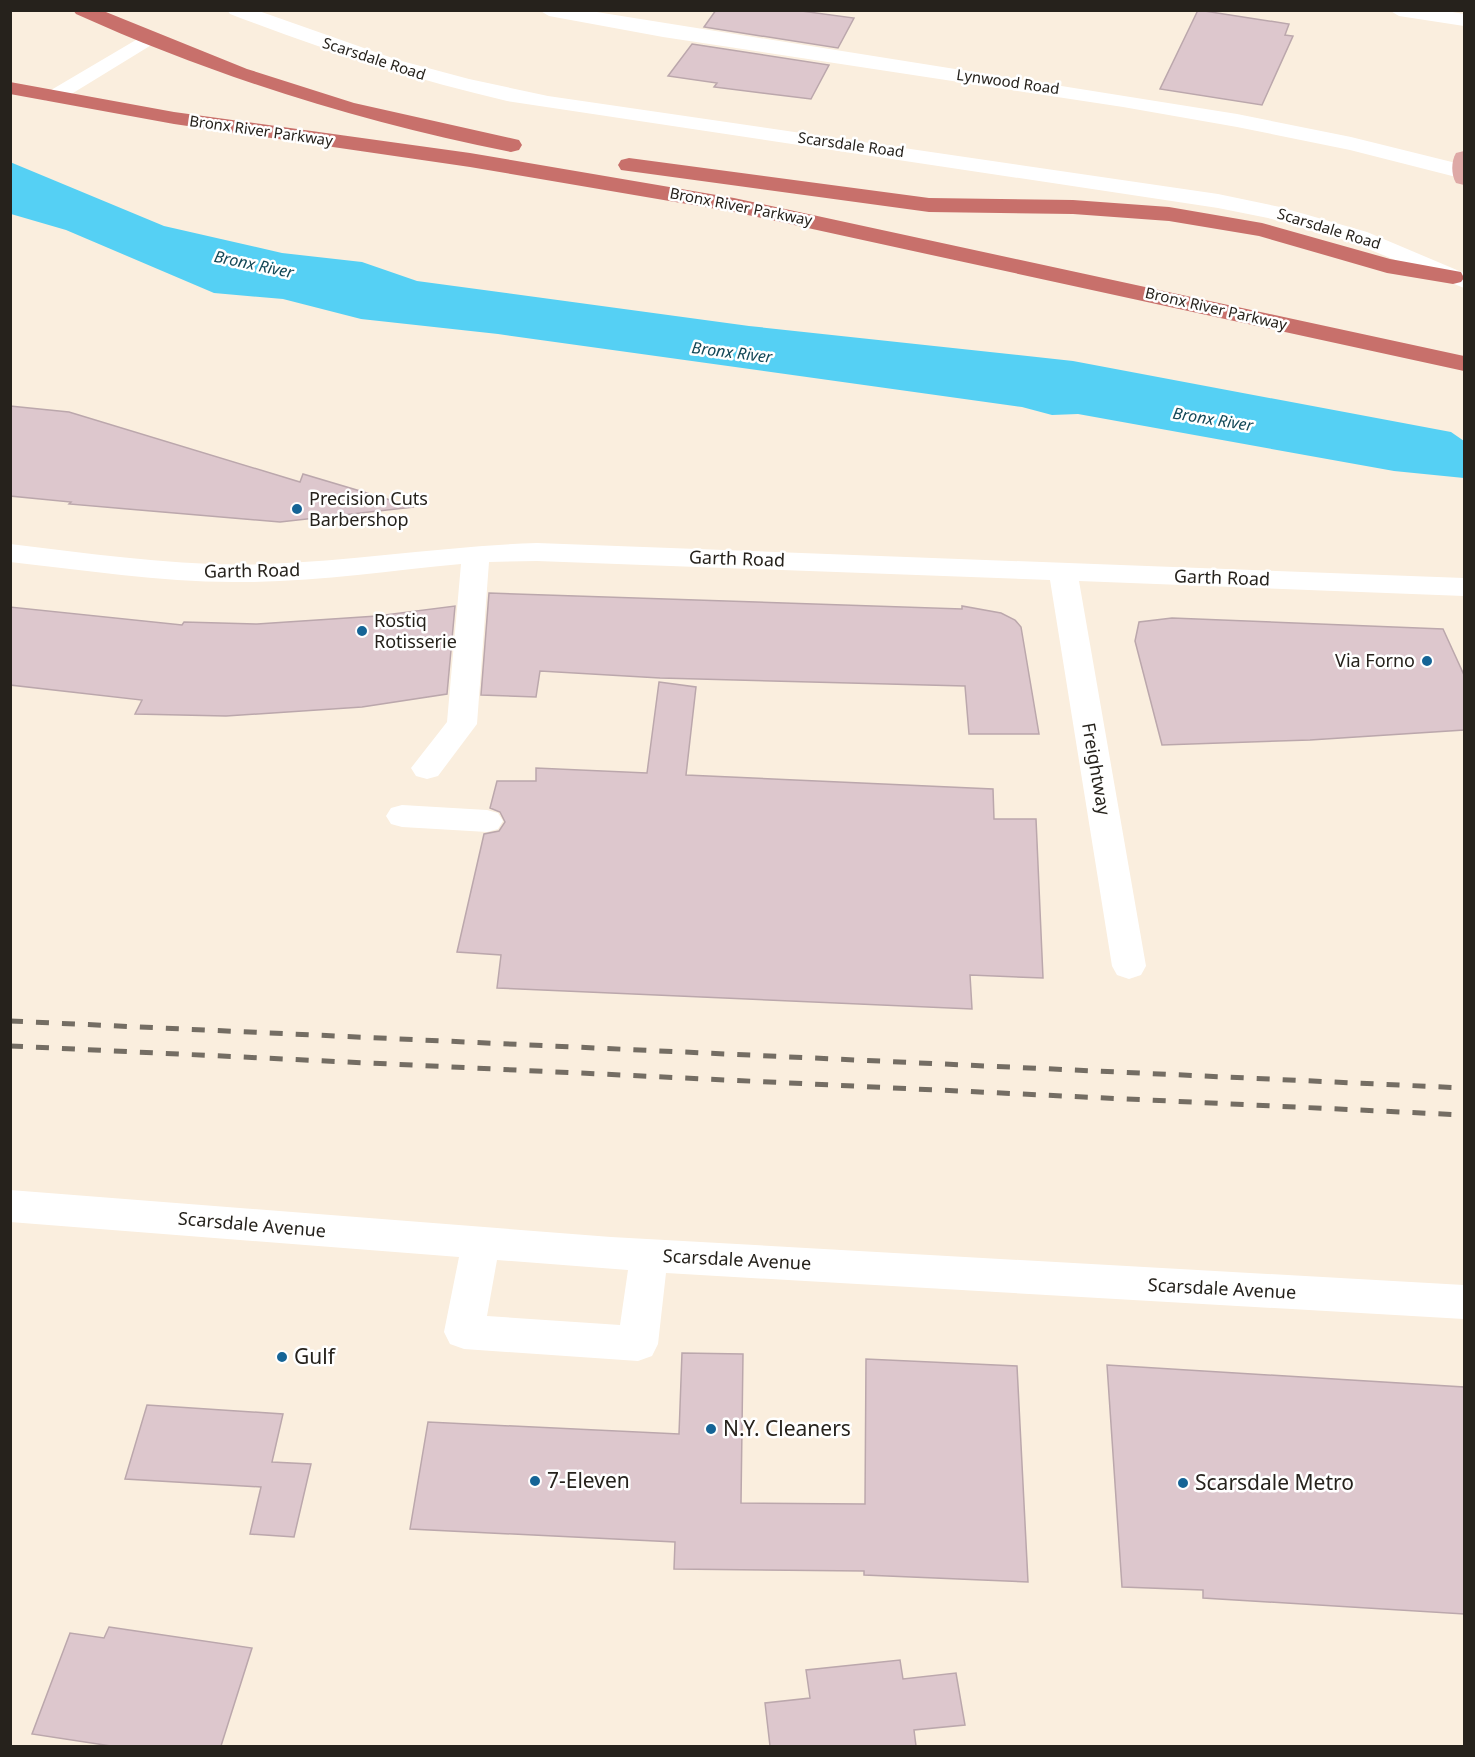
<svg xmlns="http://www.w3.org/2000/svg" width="1475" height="1757" font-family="'Noto Sans',sans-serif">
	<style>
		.water { fill: #55d0f4 }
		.building { fill: #ddc7cd; stroke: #bba7ac; stroke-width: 1.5 }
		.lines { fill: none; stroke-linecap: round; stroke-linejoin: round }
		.minor { fill: #fff; fill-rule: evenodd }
		.major { fill: #dea9a6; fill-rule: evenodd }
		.highway { fill: #c8706b; fill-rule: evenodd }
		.rail { stroke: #746d63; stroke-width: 5; stroke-dasharray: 13 13; stroke-linecap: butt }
		.poi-dot { fill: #156496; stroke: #fff; stroke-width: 2 }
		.labels { text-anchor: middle; stroke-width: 5; stroke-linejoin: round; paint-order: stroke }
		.far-street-label { font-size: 15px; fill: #26221c; stroke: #fff }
		.far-water-label { font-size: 16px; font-style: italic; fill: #134857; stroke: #fff }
		.poi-label { font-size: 18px; fill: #26221c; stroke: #fff; text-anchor: start }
		.street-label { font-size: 18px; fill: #26221c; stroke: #fff }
		.near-poi-label { font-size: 21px; fill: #26221c; stroke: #fff; text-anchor: start }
	</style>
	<rect width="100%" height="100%" fill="#faeede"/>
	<!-- water -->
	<path class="water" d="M10 162 164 226 282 253 362 262 417 281 749 326 1073 361 1451 432 1464 441V478L1394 471 1078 414 1052 415 1022 407 498 334 361 319 283 299 214 293 66 230 11 214Z"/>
	<!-- building -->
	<path class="building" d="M716 10H794L854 18 838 48 704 27Z
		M1198 10 1289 24 1285 35 1293 36 1262 105 1160 89Z
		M692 44 829 65 811 99 714 87 717 83 668 76Z
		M10 406 69 412 300 482 303 474 414 507 280 522 69 504 71 502 10 496Z
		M489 593 962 609V606L1001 613 1015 620 1021 627 1039 734H969L965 686 660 678 540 671 536 697 481 695Z
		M455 606 447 694 362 707 226 716 135 714 142 700 10 685V607L182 625 184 622 257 624 377 616Z
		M1172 618 1443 629 1464 675V730L1310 740 1162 745 1135 641 1139 622Z
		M659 682 696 687 686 775 993 789 994 819H1036L1043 978 970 975 972 1009 497 988 501 955 457 952 484 834 499 831 505 822 500 812 490 808 497 781H536V768L647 773Z
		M682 1353 743 1354 741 1503 865 1504 866 1359 1017 1366 1028 1582 864 1575V1571L674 1569 675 1542 410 1529 428 1422 679 1434Z
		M1107 1365 1464 1387V1614L1203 1598V1590L1122 1587Z
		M147 1405 283 1414 272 1462 311 1464 294 1537 250 1534 261 1487 125 1479Z
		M109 1627 252 1648 221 1746H111L32 1734 70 1633 104 1638Z
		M900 1660 903 1679 956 1673 965 1725 914 1730 916 1746H770L765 1703 810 1698 806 1670Z"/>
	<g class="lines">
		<!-- minor -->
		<path class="minor" d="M227 10H256L398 60 469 79 548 96 1218 194 1280 207 1367 232 1464 273V288L1351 242 1268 218 1218 208 507 101C412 79 321 49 230 14Z
			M539 10H584L1237 114 1351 137 1464 165V179L1350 150 1237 127 1123 107 663 37 549 16Z
			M1389 10H1441L1464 14V26L1399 16Z
			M146 34 153 36 156 40 153 44 60 101H46L42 97 46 93Z
			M537 543 1464 578V596L1079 581 1146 966 1141 975 1129 979 1117 975 1112 966 1050 580 537 561 489 562 477 724 438 776 427 779 416 776 411 768 447 722 461 564C385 571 309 583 233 582 159 582 84 570 10 562V544C95 554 180 567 265 564 356 561 446 546 537 543Z
			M402 805 487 810 498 813 503 821 498 829 487 832 402 827 391 824 386 816 391 808Z
			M10 1190 611 1237 1464 1285V1319L666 1273 658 1344 652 1356 638 1361 464 1349 450 1344 444 1332 459 1257 10 1222ZM497 1260 628 1270 620 1325 487 1316Z"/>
		<!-- major -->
		<path class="major" d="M1464 151V185L1456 183C1451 175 1451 161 1456 153Z"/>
		<!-- highway -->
		<path class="highway" d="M73 10H101L247 69 354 103 519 140 522 145 519 150 511 152C360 122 216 77 76 14Z
			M10 82 174 112 470 153 734 198 1464 356V371L734 212 470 167 174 124 10 94Z
			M629 158 929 198 1073 200 1169 207 1262 223 1390 259 1461 272 1464 278 1461 282 1453 284 1387 273 1259 236 1169 221 1073 214 929 212 621 170 618 165 621 160Z"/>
		<!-- rail -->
		<path class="rail" d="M10 1021 1464 1088
			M10 1046 1464 1115"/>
	</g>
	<!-- markers -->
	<g class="poi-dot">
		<circle cx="297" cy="509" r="6"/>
		<circle cx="362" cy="631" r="6"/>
		<circle cx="1427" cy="661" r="6"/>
		<circle cx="282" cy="1357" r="6"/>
		<circle cx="711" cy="1429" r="6"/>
		<circle cx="535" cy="1481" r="6"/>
		<circle cx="1183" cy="1483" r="6"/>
	</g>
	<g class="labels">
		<!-- far-street labels -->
		<g class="far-street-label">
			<text transform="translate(374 59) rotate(18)" y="5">Scarsdale Road</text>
			<text transform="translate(1008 82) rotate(8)" y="5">Lynwood Road</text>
			<text transform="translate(261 131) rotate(8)" y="5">Bronx River Parkway</text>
			<text transform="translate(851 145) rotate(8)" y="5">Scarsdale Road</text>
			<text transform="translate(741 207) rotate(11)" y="5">Bronx River Parkway</text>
			<text transform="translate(1329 229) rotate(17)" y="5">Scarsdale Road</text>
			<text transform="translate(1216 309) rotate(13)" y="5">Bronx River Parkway</text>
		</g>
		<!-- far-water labels -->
		<g class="far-water-label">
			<text transform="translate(254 264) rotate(12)" y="6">Bronx River</text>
			<text transform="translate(732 352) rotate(7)" y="6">Bronx River</text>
			<text transform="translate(1213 419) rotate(9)" y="6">Bronx River</text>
		</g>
		<!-- poi labels -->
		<g class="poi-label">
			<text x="309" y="505">Precision Cuts<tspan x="309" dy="21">Barbershop</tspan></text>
			<text x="374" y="627">Rostiq<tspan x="374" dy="21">Rotisserie</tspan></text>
			<text x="1415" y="667" text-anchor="end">Via Forno</text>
		</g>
		<!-- street labels -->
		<g class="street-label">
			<text transform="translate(737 559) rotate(2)" y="6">Garth Road</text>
			<text transform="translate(252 571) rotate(-1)" y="6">Garth Road</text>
			<text transform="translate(1222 578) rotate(2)" y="6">Garth Road</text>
			<text transform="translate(1096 769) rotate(80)" y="6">Freightway</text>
			<text transform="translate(252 1225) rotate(5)" y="6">Scarsdale Avenue</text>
			<text transform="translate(737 1260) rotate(3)" y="6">Scarsdale Avenue</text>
			<text transform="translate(1222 1289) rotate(3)" y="6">Scarsdale Avenue</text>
		</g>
		<!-- near-poi labels -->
		<g class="near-poi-label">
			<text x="294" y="1364">Gulf</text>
			<text x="723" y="1436">N.Y. Cleaners</text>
			<text x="547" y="1488">7-Eleven</text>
			<text x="1195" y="1490">Scarsdale Metro</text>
		</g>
	</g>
	<!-- border -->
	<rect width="1475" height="1757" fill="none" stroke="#26221c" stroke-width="24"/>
</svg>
